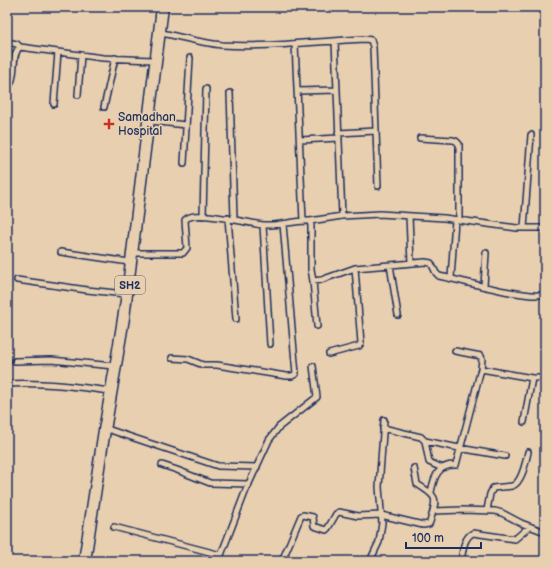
<svg xmlns="http://www.w3.org/2000/svg" width="552" height="568" font-family="'Balsamiq Sans',sans-serif">
	<style>
		.lines { fill: none; stroke-linecap: round; stroke-linejoin: round }
		.minor-casing { stroke: #1b2f5e; stroke-width: 8 }
		.major-casing { stroke: #1b2f5e; stroke-width: 9 }
		.minor { stroke: #e8cfb0; stroke-width: 5 }
		.major { stroke: #e8cfb0; stroke-width: 6 }
		.poi-dot { fill: #c8321e; stroke: #e8cfb0; stroke-width: 1.5 }
		.labels { text-anchor: middle; stroke-width: 3; stroke-linejoin: round; paint-order: stroke }
		.shield { fill: #e8cfb0; stroke: #585f77; stroke-width: 1 }
		.shield-label { font-size: 11px; font-weight: bold; fill: #1b2f5e }
		.poi-label { font-size: 12px; fill: #1b2f5e; stroke: #e8cfb0; text-anchor: start }
	</style>
	<rect width="100%" height="100%" fill="#e8cfb0"/>
	<filter id="ink" filterUnits="userSpaceOnUse"><feTurbulence type="fractalNoise" baseFrequency=".025" numOctaves="2"/><feDisplacementMap in="SourceGraphic" scale="8" xChannelSelector="R" yChannelSelector="G"/><feConvolveMatrix kernelMatrix="1 2 1 2 8 2 1 2 1" color-interpolation-filters="sRGB"/></filter>
	<g filter="url(#ink)">
		<g class="lines">
			<defs>
				<path id="minor" d="M162 33C181 37 201 43 222 45 269 48 318 41 365 39L371 40 373 47 378 186
					M335 41 342 216
					M7 42 17 44 20 47
					M295 44 303 221
					M7 88C18 79 10 54 20 47L103 58 153 60
					M297 91 337 90
					M230 93 234 218
					M78 95 81 55
					M54 104 58 52
					M104 107 115 58
					M150 121 186 125
					M338 133 376 131
					M420 138 453 140 456 141 459 144V220
					M300 140 339 138
					M184 163 190 58
					M203 216 206 89
					M409 216 411 263
					M228 218 236 319
					M310 221 342 216 380 214 444 218 517 228H545
					M263 225 270 344
					M524 228 531 135
					M61 252 129 262
					M134 253H183L187 248 185 220C196 208 248 224 264 225 278 226 292 221 307 221H310L311 226V269L313 281 321 280 355 268 425 262 431 263 436 273 439 276C460 280 529 300 545 294
					M390 265 398 315
					M451 278 455 220
					M17 280 87 290 125 294
					M313 281 317 326
					M484 286 486 253
					M329 354 359 346 361 343 355 268
					M172 358 188 359 203 365H217L286 376H292L296 374 283 224
					M15 361 51 360 114 366
					M481 369 532 378H545
					M7 384C41 382 75 386 109 391
					M524 422 532 378
					M383 428 421 437 425 441 429 462 442 468
					M107 429 218 466 257 467
					M425 441 459 448 505 456
					M162 465 177 470 210 483 249 484
					M431 492C434 477 438 464 456 465L481 369 482 359 481 356 455 351
					M487 510 490 494 493 488C500 487 506 487 512 486 522 483 526 461 528 452
					M434 511 462 510 495 511 502 513 521 523 545 532
					M114 527 221 555
					M216 561 221 555 246 490 269 440 279 427 317 397 313 366
					M282 561 301 516 303 515 313 517 314 526 326 530 328 528 336 514 339 512 358 516 381 515 423 525 429 524 430 522C437 497 439 498 417 484L414 468
					M370 561 379 542 382 523 379 487 384 420
					M461 561C463 551 463 538 473 533L515 539 529 527
					M544 561 545 558"/>
				<path id="major" d="M82 561 102 430 116 350 125 294 160 7
					M87 561 104 448 126 318 165 7"/>
			</defs>
			<!-- minor casing -->
			<use href="#minor" class="minor-casing"/>
			<!-- major casing -->
			<use href="#major" class="major-casing"/>
			<!-- minor -->
			<use href="#minor" class="minor"/>
			<!-- major -->
			<use href="#major" class="major"/>
		</g>
	</g>
	<!-- markers -->
	<path class="poi-dot" d="M107 118h4v4h4v4h-4v4h-4v-4h-4v-4h4z"/>
	<g class="labels">
		<!-- shield labels -->
		<rect class="shield" x="115" y="276" width="30" height="18" rx="3"/>
		<g class="shield-label">
			<text x="130" y="289">SH2</text>
		</g>
		<!-- poi labels -->
		<g class="poi-label">
			<text x="118" y="121">Samadhan<tspan x="118" dy="14">Hospital</tspan></text>
		</g>
	</g>
	<!-- margin -->
	<rect width="552" height="568" fill="none" stroke="#e8cfb0" stroke-width="24"/>
	<rect x="12" y="12" width="528" height="544" fill="none" stroke="#1b2f5e" stroke-width="1.5" filter="url(#ink)"/>
	<!-- scale -->
	<path d="M406 542v6h75v-6" fill="none" stroke="#1b2f5e" stroke-width="2"/>
	<text x="412" y="542" font-size="12" fill="#1b2f5e" stroke="#e8cfb0" stroke-width="3" paint-order="stroke">100 m</text>
</svg>
